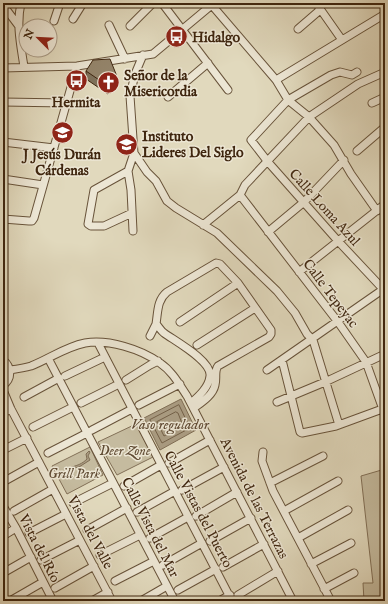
<svg xmlns="http://www.w3.org/2000/svg" width="388" height="604" font-family="'IM FELL English',serif">
	<style>
		.green { fill: #c5bb9f; stroke: #827057 }
		.water { fill: #aa9c82; stroke: #7f6d54 }
		.lines { fill: none; stroke-linecap: round; stroke-linejoin: round }
		.shore { stroke: #746148; stroke-width: 1 }
		.minor-casing { stroke: #68533a; stroke-width: 9 }
		.minor { stroke: #ece6d4; stroke-width: 7 }
		.wall { fill: #7e715a; stroke: #3f260f }
		.shaded-wall { fill: #675c4a; stroke: #3f260f }
		.building { fill: #938369; stroke: #3f260f }
		.labels { text-anchor: middle; stroke-width: 3; stroke-linejoin: round; paint-order: stroke }
		.poi-label { font-size: 14px; font-weight: bold; fill: #3f260f; stroke: #ece6d4; text-anchor: start }
		.street-label { font-size: 14px; fill: #3f260f; stroke: #ece6d4 }
		.park-label { font-size: 14px; font-style: italic; fill: #604b33; stroke: #ece6d4 }
		.water-label { font-size: 15px; font-style: italic; fill: #5f4932; stroke: #ece6d4 }
	</style>
	<rect width="100%" height="100%" fill="#e1d9bd"/>
	<filter id="stains"><feTurbulence type="fractalNoise" baseFrequency=".005" numOctaves="4"/><feColorMatrix values="0 0 0 0 .2 0 0 0 0 .09 0 0 0 0 .02 0 0 0 .5 -.17"/></filter>
	<radialGradient id="worn" r=".72"><stop offset=".6" stop-color="#630" stop-opacity="0"/><stop offset="1" stop-color="#630" stop-opacity=".3"/></radialGradient>
	<!-- green -->
	<path class="green" d="M136 424 153 457 117 475 98 442Z
		M90 447 103 475 67 494 52 466Z
		M385 469V571L382 601H364L363 583H373L361 476Z"/>
	<!-- water -->
	<path class="water" d="M181 399 196 430 160 450 144 418Z
		M89 451 90 452 88 456 90 460 79 467 70 469 64 475 60 477C62 475 68 469 72 467 78 465 82 464 87 459L86 454Z"/>
	<g class="lines">
		<!-- shore -->
		<path class="shore" d="M179 405 190 428 162 443 150 420Z
			M176 412 178 413 183 426 164 436 157 422Z"/>
		<defs>
			<path id="minor" d="M21 3C16 25 21 46 24 67
				M162 3 228 90
				M210 3 276 80 288 100 309 117 334 145 351 174 377 211
				M316 3 342 40
				M3 5 18 25
				M73 19 83 3
				M54 21 60 3
				M109 25 125 59
				M130 26 153 3
				M298 29 320 10
				M143 55 135 74 130 96 134 153 147 172 156 181 167 201 176 208 217 233 277 291 295 313 307 334 313 340 339 425
				M3 68 77 66 153 54 214 3
				M357 72 352 75 340 72 331 75 288 100 251 140 268 162 338 241 383 289
				M276 80 385 14
				M168 97 208 63
				M3 102 66 103
				M372 103 385 97
				M3 142 54 148
				M357 151 385 127
				M128 171 94 190 88 224 91 226H104L132 213
				M3 179 43 185
				M240 195 338 322 366 362 385 415
				M3 219 29 221H32L34 218 77 66
				M203 225 240 195 245 185 309 117 358 84 385 72
				M133 231 131 190 128 171 134 153
				M268 232 304 202 344 160
				M299 272 385 204
				M180 322 238 283
				M150 336 156 324
				M98 343 232 601
				M197 345 255 308
				M48 358 175 601
				M3 360C12 367 12 379 3 385
				M282 360 300 432 302 433 336 426 385 408
				M10 370C17 369 24 368 31 366 49 359 65 347 85 343 108 339 141 349 160 363 172 371 179 384 187 396L293 601
				M267 370 385 288
				M65 376 105 357
				M126 380 150 365 158 361
				M3 390 11 409 112 601
				M24 397 59 378
				M277 402 325 382 385 354
				M81 403 119 384
				M191 403C199 396 209 387 210 376 212 361 175 341 164 333 161 331 159 327 156 324 158 312 157 300 167 292L216 263 220 264 238 283 271 330V334L269 337 218 366C214 371 217 378 215 385 213 395 202 402 194 408
				M139 405 180 384
				M3 413 11 409
				M33 427 73 407
				M92 430 132 409
				M3 450 27 438
				M263 452 262 461 273 491 331 601
				M48 453 87 433
				M169 463 210 440
				M3 482 39 462
				M270 483 323 456
				M124 486 161 465
				M182 490 224 467
				M73 503 113 483
				M3 506 16 528 53 601
				M14 511 53 489
				M284 511 338 481
				M137 512 175 491
				M196 516 237 492
				M87 530 127 508
				M29 533 66 514
				M3 536 16 528
				M150 538 188 517
				M298 538 348 510
				M210 541 251 518
				M100 555 140 535
				M41 560 80 540
				M311 564 351 543
				M163 565 202 543
				M223 567 264 544
				M3 573 31 557
				M115 581 154 561
				M55 588 94 566
				M324 589 354 573
				M178 590 216 569
				M238 595 278 571
				M10 601 43 582
				M92 601 108 592
				M141 601 167 586
				M219 601 230 595"/>
		</defs>
		<!-- minor casing -->
		<use href="#minor" class="minor-casing"/>
		<!-- minor -->
		<use href="#minor" class="minor"/>
	</g>
	<!-- wall -->
	<path class="wall" d="M86 71 116 83 108 94 86 79Z"/>
	<!-- shaded-wall -->
	<path class="shaded-wall" d="M116 74V83L108 94V86Z"/>
	<!-- building -->
	<path class="building" d="M110 59 116 74 108 86 86 71 93 60Z"/>
	<!-- icons -->
	<defs>
		<symbol id="bus-disc" viewBox="-11 -11 22 22"><circle r="9.5" fill="#8f2418" stroke="#ece6d4"/><path d="M-5-6H5V4H4V6H2V4H-2V6H-4V4H-5ZM-3.5-4V0h7V-4ZM-3.5 1.2v1.5H-2V1.2ZM2 1.2v1.5H3.5V1.2Z" fill="#fff"/></symbol>
		<symbol id="church-disc" viewBox="-11 -11 22 22"><circle r="9.5" fill="#8f2418" stroke="#ece6d4"/><path d="M-1.2-6h2.4v3.5h3.3v2.4h-3.3V6h-2.4V-.1h-3.3v-2.4h3.3Z" fill="#fff"/></symbol>
		<symbol id="school-disc" viewBox="-11 -11 22 22"><circle r="9.5" fill="#8f2418" stroke="#ece6d4"/><path d="M0-5L7-2L0 1L-7-2ZM-4 1L0 2.5L4 1V4Q0 6-4 4Z" fill="#fff"/></symbol>
		<symbol id="university-disc" viewBox="-11 -11 22 22"><circle r="9.5" fill="#8f2418" stroke="#ece6d4"/><path d="M0-5L7-2L0 1L-7-2ZM-4 1L0 2.5L4 1V4Q0 6-4 4Z" fill="#fff"/></symbol>
	</defs>
	<g fill-rule="evenodd">
		<use href="#bus-disc" x="164" y="24" width="25" height="25"/>
		<use href="#bus-disc" x="64" y="68" width="25" height="25"/>
		<use href="#church-disc" x="96" y="70" width="25" height="25"/>
		<use href="#school-disc" x="50" y="120" width="25" height="25"/>
		<use href="#university-disc" x="114" y="132" width="25" height="25"/>
	</g>
	<g class="labels">
		<!-- poi labels -->
		<g class="poi-label">
			<text x="192" y="42">Hidalgo</text>
			<text x="124" y="80">Señor de la<tspan x="124" dy="16">Misericordia</tspan></text>
			<text x="76" y="107" text-anchor="middle">Hermita</text>
			<text x="142" y="141">Instituto<tspan x="142" dy="16">Lideres Del Siglo</tspan></text>
			<text x="62" y="159" text-anchor="middle">J Jesús Durán<tspan x="62" dy="16">Cárdenas</tspan></text>
		</g>
		<!-- street labels -->
		<g class="street-label">
			<text transform="translate(325 207) rotate(48)" y="5">Calle Loma Azul</text>
			<text transform="translate(331 293) rotate(53)" y="5">Calle Tepeyac</text>
			<text transform="translate(255 498) rotate(63)" y="5">Avenida de las Terrazas</text>
			<text transform="translate(199 509) rotate(62)" y="5">Calle Vistas del Puerto</text>
			<text transform="translate(151 527) rotate(63)" y="5">Calle Vista del Mar</text>
			<text transform="translate(91 532) rotate(62)" y="5">Vista del Valle</text>
			<text transform="translate(40 548) rotate(63)" y="5">Vista del Río</text>
		</g>
		<!-- park labels -->
		<g class="park-label">
			<text x="125" y="455">Deer Zone</text>
			<text x="74" y="478">Grill Park</text>
		</g>
		<!-- water labels -->
		<g class="water-label">
			<text x="170" y="429">Vaso regulador</text>
		</g>
	</g>
	<!-- margin -->
	<rect width="388" height="604" fill="none" stroke="#e1d9bd" stroke-width="16"/>
	<rect x="4" y="4" width="380" height="596" fill="none" stroke="#3f260f" stroke-width="2"/>
	<rect x="8" y="8" width="372" height="588" fill="none" stroke="#3f260f"/>
	<!-- north arrow -->
	<g transform="translate(38 38) rotate(294)"><circle r="19" fill="#ece6d4" stroke="#a79985"/>
	<path d="M0-3L7 15L0 10L-7 15Z" fill="#8f2418"/>
	<text y="-6" font-size="11" font-weight="bold" text-anchor="middle" fill="#3f260f">N</text>
	</g>
	<rect width="100%" height="100%" filter="url(#stains)"/>
	<rect width="100%" height="100%" fill="url(#worn)"/>
</svg>
